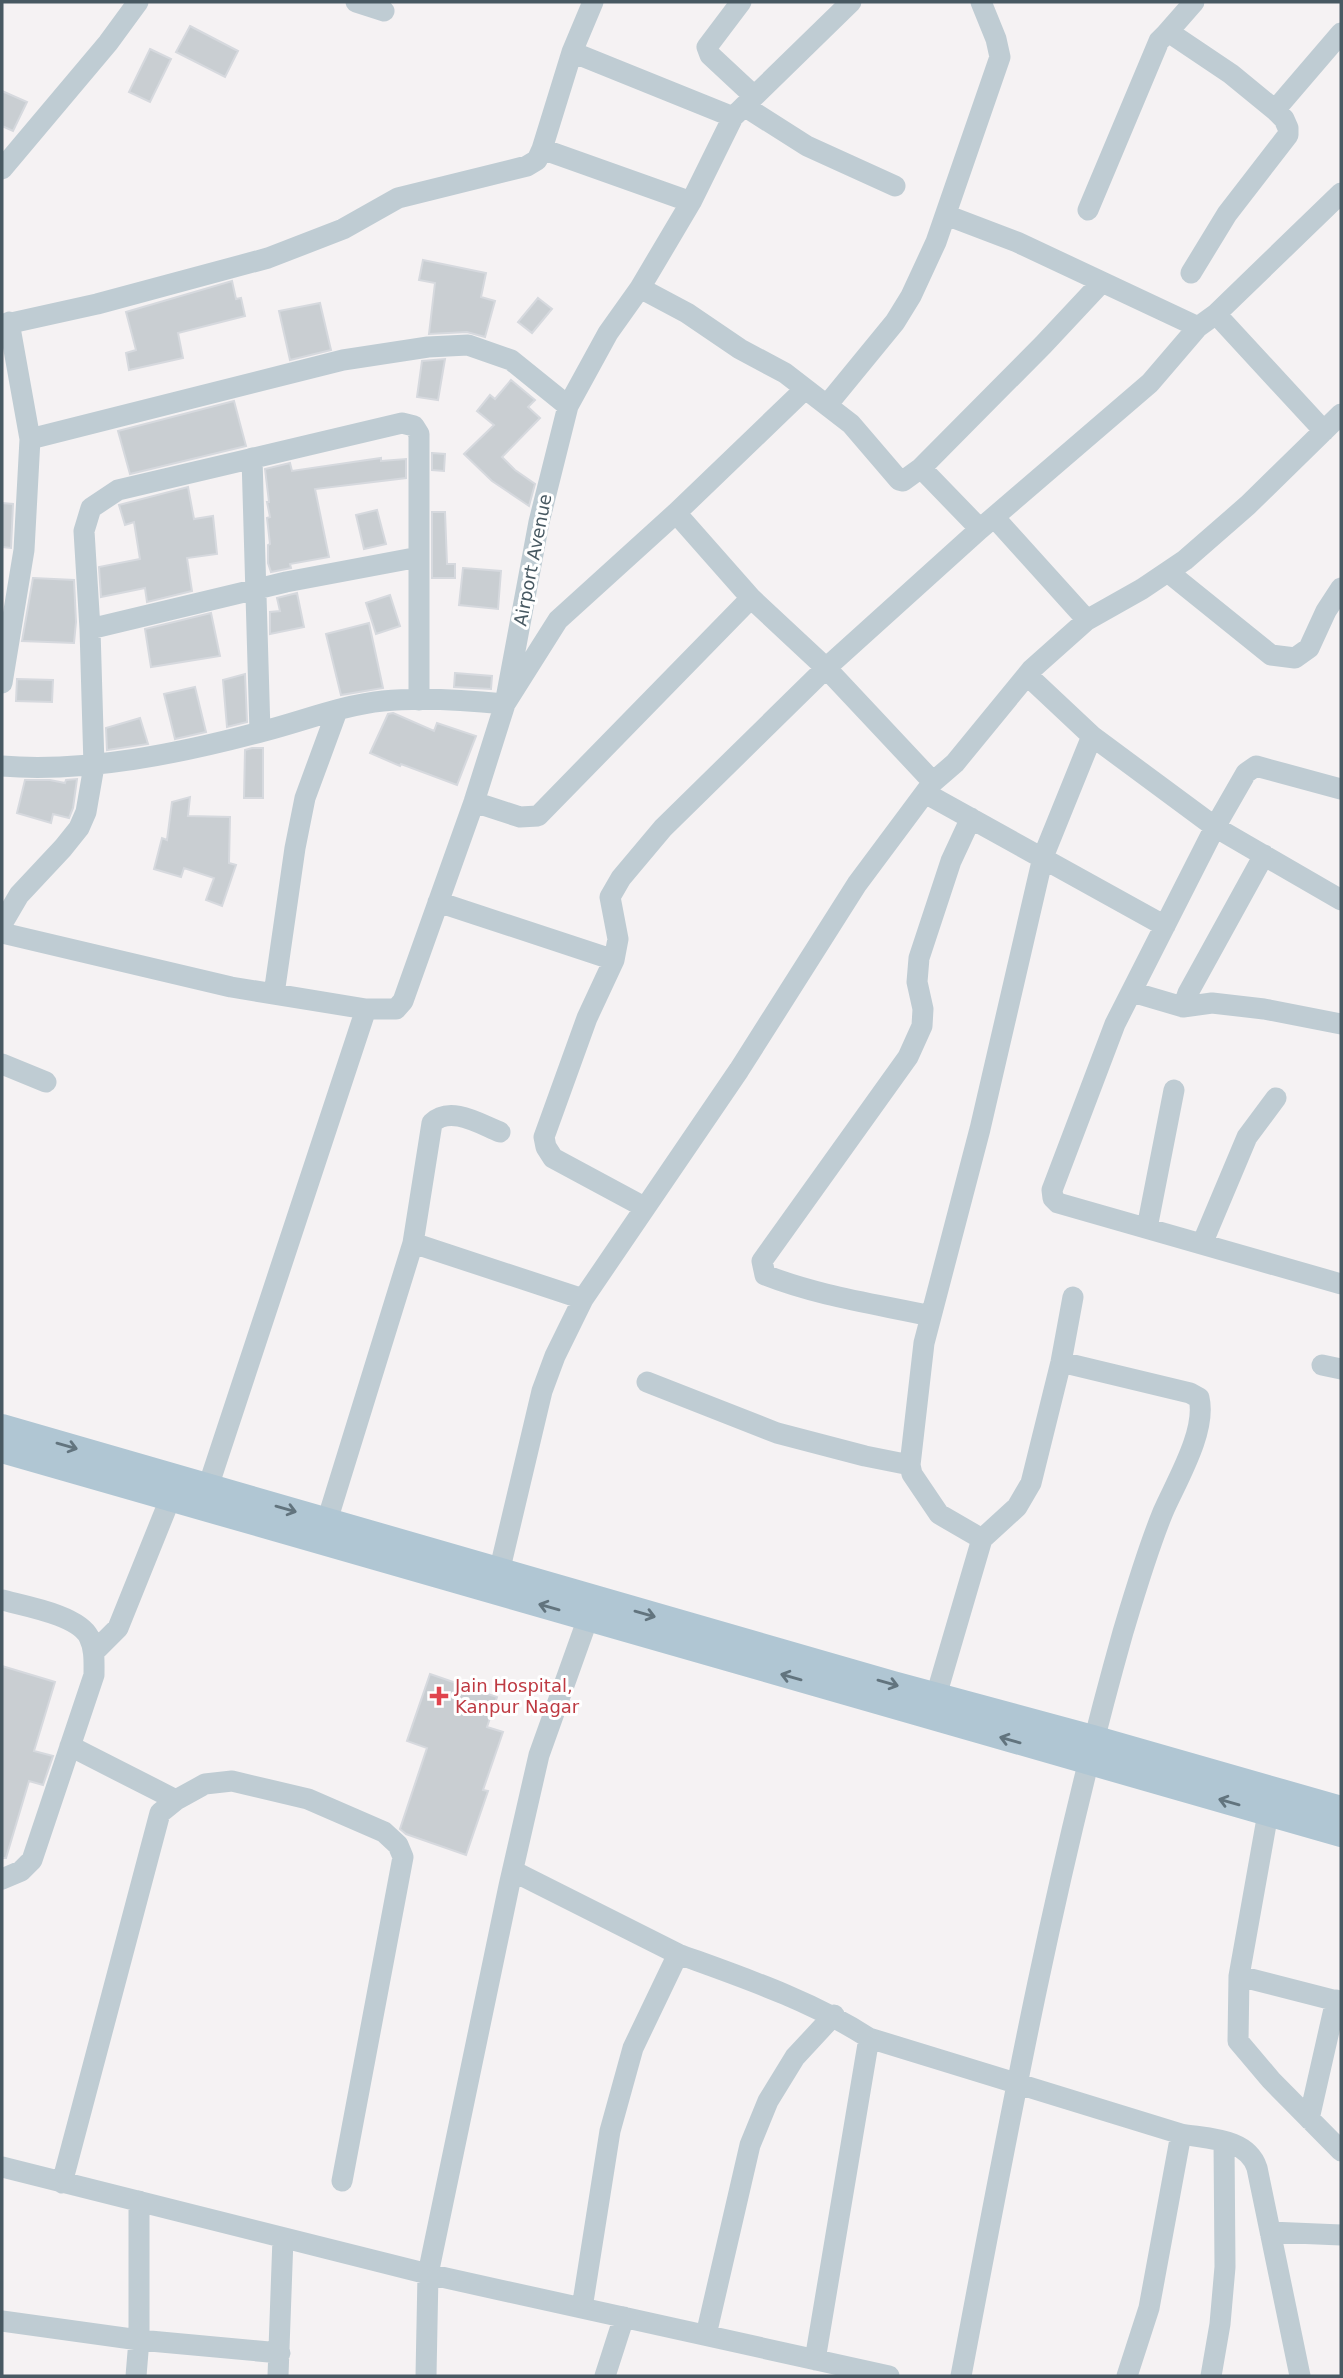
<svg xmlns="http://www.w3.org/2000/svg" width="1343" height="2378" font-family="'DejaVu Sans',sans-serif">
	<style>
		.building { fill: #c9ced2; stroke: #d6d9de; stroke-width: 2 }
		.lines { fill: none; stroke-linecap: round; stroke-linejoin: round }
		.minor { stroke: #bfccd3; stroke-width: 21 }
		.major { stroke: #b0c6d3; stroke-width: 26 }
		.oneway { stroke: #62747e }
		.health-dot { fill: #e0444e; stroke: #fff; stroke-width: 2.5 }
		.labels { text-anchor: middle; stroke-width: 6; stroke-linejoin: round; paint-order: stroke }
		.street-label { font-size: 18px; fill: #485962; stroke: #fff }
		.health-label { font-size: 18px; fill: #be3a42; stroke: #fff; text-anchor: start }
	</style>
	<rect width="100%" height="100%" fill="#f5f2f3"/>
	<!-- building -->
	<path class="building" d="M190 26 238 51 225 77 176 52Z
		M150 49 171 59 150 102 129 92Z
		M2 91 27 102 13 131 2 126Z
		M423 260 486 273 481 297 495 301 485 337 467 332 429 334 435 283 419 280Z
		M232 281 236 299 241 298 245 316 178 333 183 358 129 370 126 353 136 350 126 312Z
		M538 298 552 309 532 333 518 322Z
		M320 303 331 350 290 360 279 311Z
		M445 359 438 400 417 397 422 361Z
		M511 380 535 400 528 407 540 418 502 457 515 470 535 484 529 506 492 481 464 454 494 425 477 411 490 395 495 399Z
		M234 401 246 446 130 474 118 431Z
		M432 453 445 454 444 471 432 470Z
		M381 458V461L406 459V478L315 489 329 557 290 564 291 568 271 572 268 563V545L270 544 267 518 270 517 267 502H269L265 469 290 463 292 471Z
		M188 487 194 519 213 516 217 554 187 558 192 591 147 602 145 588 101 597 99 567 140 559 134 522 125 525 119 505Z
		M2 503 13 504 11 548 2 547Z
		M377 510 386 544 364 549 356 515Z
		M432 512H445L447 564H455V578H432Z
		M463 568 501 571 498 609 459 605Z
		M33 578 74 580 76 622 74 643 22 641Z
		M297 593 304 627 270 634V612L280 611 277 598Z
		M390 595 400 626 376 634 366 603Z
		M211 613 220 656 151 667 145 629Z
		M369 623 383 688 341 695 326 634Z
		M455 673 492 676 491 689 454 687Z
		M245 674 247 722 227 727 223 680Z
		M17 679 53 680 52 702 16 701Z
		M195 687 206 732 175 739 164 694Z
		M393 713 434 731 437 723 476 736 457 785 401 764 400 766 370 753 388 714Z
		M140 718 148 744 107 750 106 728Z
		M252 748H263V798H244L245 750Z
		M77 779 73 808 69 818 53 814 51 823 17 813 25 780H50L65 783 66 780Z
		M190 797 188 816 230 817 229 863 236 865 222 906 206 900 214 878 184 868 181 877 154 869 162 838 167 840 172 802Z
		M2 1666 55 1682 34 1751 53 1756 43 1785 29 1781 6 1858H2Z
		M430 1674 497 1697 487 1727 503 1732 483 1790 488 1791 466 1855 406 1834 400 1829 427 1748 407 1741Z"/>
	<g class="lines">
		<!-- minor -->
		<path class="minor" d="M356 2 384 11
			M741 2 707 47 710 55 754 96
			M1166 34 1194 2
			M572 52 733 117
			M744 106 807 146 895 186
			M1275 110 1341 33
			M542 149 691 202
			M2 169 108 43 138 2
			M1088 210 1159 41 1166 34 1173 35 1231 74 1275 110 1284 119 1288 128V135L1227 214 1191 273
			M946 215 1017 242 1198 327
			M640 288 687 313 740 349 785 373 851 424 899 480 903 481 921 468 1043 345 1101 283
			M1216 314 1341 193
			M2 325 97 304 268 258 343 229 398 198 527 166 537 160 542 149 572 52 593 2
			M827 405 895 322 911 296 936 242 1000 57 996 39 981 2
			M30 439 343 360 428 347 468 345 511 360 568 406
			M252 458 260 732
			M921 468 980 529
			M676 513 751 598 826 668 933 782
			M994 517 1087 620
			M1168 572 1271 655 1295 658 1309 648 1326 611 1341 588
			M90 629 286 582 419 557
			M1027 675 1092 736 1215 827 1341 900
			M2 683 24 550 30 439 9 322
			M2 766C86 773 182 753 264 731 303 721 343 705 383 701 423 697 465 700 505 704L539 522 568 406 608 333 640 288 691 202 733 117 851 2
			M1341 789 1256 766 1246 773 1215 827 1115 1024 1052 1190 1053 1198 1058 1203 1341 1284
			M925 793 1165 926
			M474 802 520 817 538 816 751 598
			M438 902 614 960
			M2 924 19 895 63 848 79 828 86 812 94 766 90 629 84 531 91 508 118 490 402 423 414 426 419 434V700
			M2 933 231 987 366 1009H396L403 1001 474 802 505 704 558 620 676 513 804 390
			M1132 992 1183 1007 1188 993 1264 855
			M274 994 295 848 305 798 337 711
			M1183 1007 1212 1003 1264 1009 1341 1024
			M2 1064 46 1082
			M644 1207 553 1158 546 1147 544 1137 587 1018 614 960 618 939 610 897 621 878 663 828 826 668 980 529 1150 383 1198 327 1216 314 1324 431
			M1147 1228 1174 1090
			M413 1243 583 1299
			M1202 1244 1247 1137 1276 1098
			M931 1316C876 1304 818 1296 765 1275L762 1261 908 1057 922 1026 923 1009 917 982 919 958 951 861 971 818
			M1322 1365 1341 1369
			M647 1382 777 1433 865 1456 910 1465
			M208 1487 366 1009
			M327 1521 413 1243 432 1123C450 1105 480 1124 500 1132
			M982 1539 939 1514 912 1474 910 1465 924 1343 980 1129 1043 857 1092 736
			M496 1585 542 1391 555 1356 583 1299 739 1070 857 884 933 782 955 763 1032 669 1087 620 1142 589 1185 560 1248 505 1341 414
			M2 1600C24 1606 78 1615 89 1637 95 1649 94 1662 94 1675L32 1860 21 1871 2 1879
			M94 1652 118 1628 170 1499
			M936 1696 982 1539 1017 1507 1031 1483 1061 1362 1073 1297
			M70 1746 176 1800
			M1268 1813 1239 1976 1238 2041 1271 2080 1341 2151
			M513 1871 678 1954
			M1239 1976 1341 2002
			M1309 2119 1336 2000
			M2 2167 428 2274 889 2376
			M62 2183 160 1813 176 1800 205 1784 232 1781 308 1799 384 1832 398 1845 403 1857 342 2181
			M139 2201V2340L280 2353
			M1270 2232 1341 2235
			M582 2308 610 2131 633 2048 678 1954C744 1978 810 2000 869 2038L1181 2134C1209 2139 1247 2138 1257 2168L1300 2376
			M2 2321 139 2340 136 2376
			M706 2335 750 2145 768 2101 795 2057 834 2015
			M815 2360 869 2038
			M278 2376 283 2238
			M426 2376 428 2274 509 1886 539 1755 593 1604
			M605 2376 624 2317
			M961 2376C1008 2127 1054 1877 1123 1632 1135 1592 1147 1551 1163 1512 1176 1482 1207 1431 1199 1398L1190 1393 1061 1362
			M1127 2376 1149 2308 1181 2134
			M1211 2376 1220 2324 1225 2267 1224 2142"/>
		<!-- major -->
		<path class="major" d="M2 1427 893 1684 1093 1738 1341 1809
			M2 1450 1341 1834"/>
	</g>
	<!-- one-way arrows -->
	<defs><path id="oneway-shaft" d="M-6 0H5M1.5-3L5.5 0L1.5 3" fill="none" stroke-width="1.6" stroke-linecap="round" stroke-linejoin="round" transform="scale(1.75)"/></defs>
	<g class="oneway">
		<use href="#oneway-shaft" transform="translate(67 1446) rotate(16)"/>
		<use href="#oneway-shaft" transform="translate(286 1509) rotate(16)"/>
		<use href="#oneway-shaft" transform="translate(549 1607) rotate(-164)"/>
		<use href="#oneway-shaft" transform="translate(645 1614) rotate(16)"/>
		<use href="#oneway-shaft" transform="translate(791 1677) rotate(-164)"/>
		<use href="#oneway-shaft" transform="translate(888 1683) rotate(16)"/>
		<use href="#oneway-shaft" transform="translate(1010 1740) rotate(-164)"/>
		<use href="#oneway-shaft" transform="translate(1229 1802) rotate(-164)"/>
	</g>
	<!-- markers -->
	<path class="health-dot" d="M435.5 1685.5h7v7h7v7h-7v7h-7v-7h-7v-7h7z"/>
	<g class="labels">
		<!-- street labels -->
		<g class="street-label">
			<text transform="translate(533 560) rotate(-79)" y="6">Airport Avenue</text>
		</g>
		<!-- health labels -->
		<g class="health-label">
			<text x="455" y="1692">Jain Hospital,<tspan x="455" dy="21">Kanpur Nagar</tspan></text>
		</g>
	</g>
	<!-- border -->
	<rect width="1343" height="2378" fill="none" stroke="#485962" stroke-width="7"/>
</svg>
